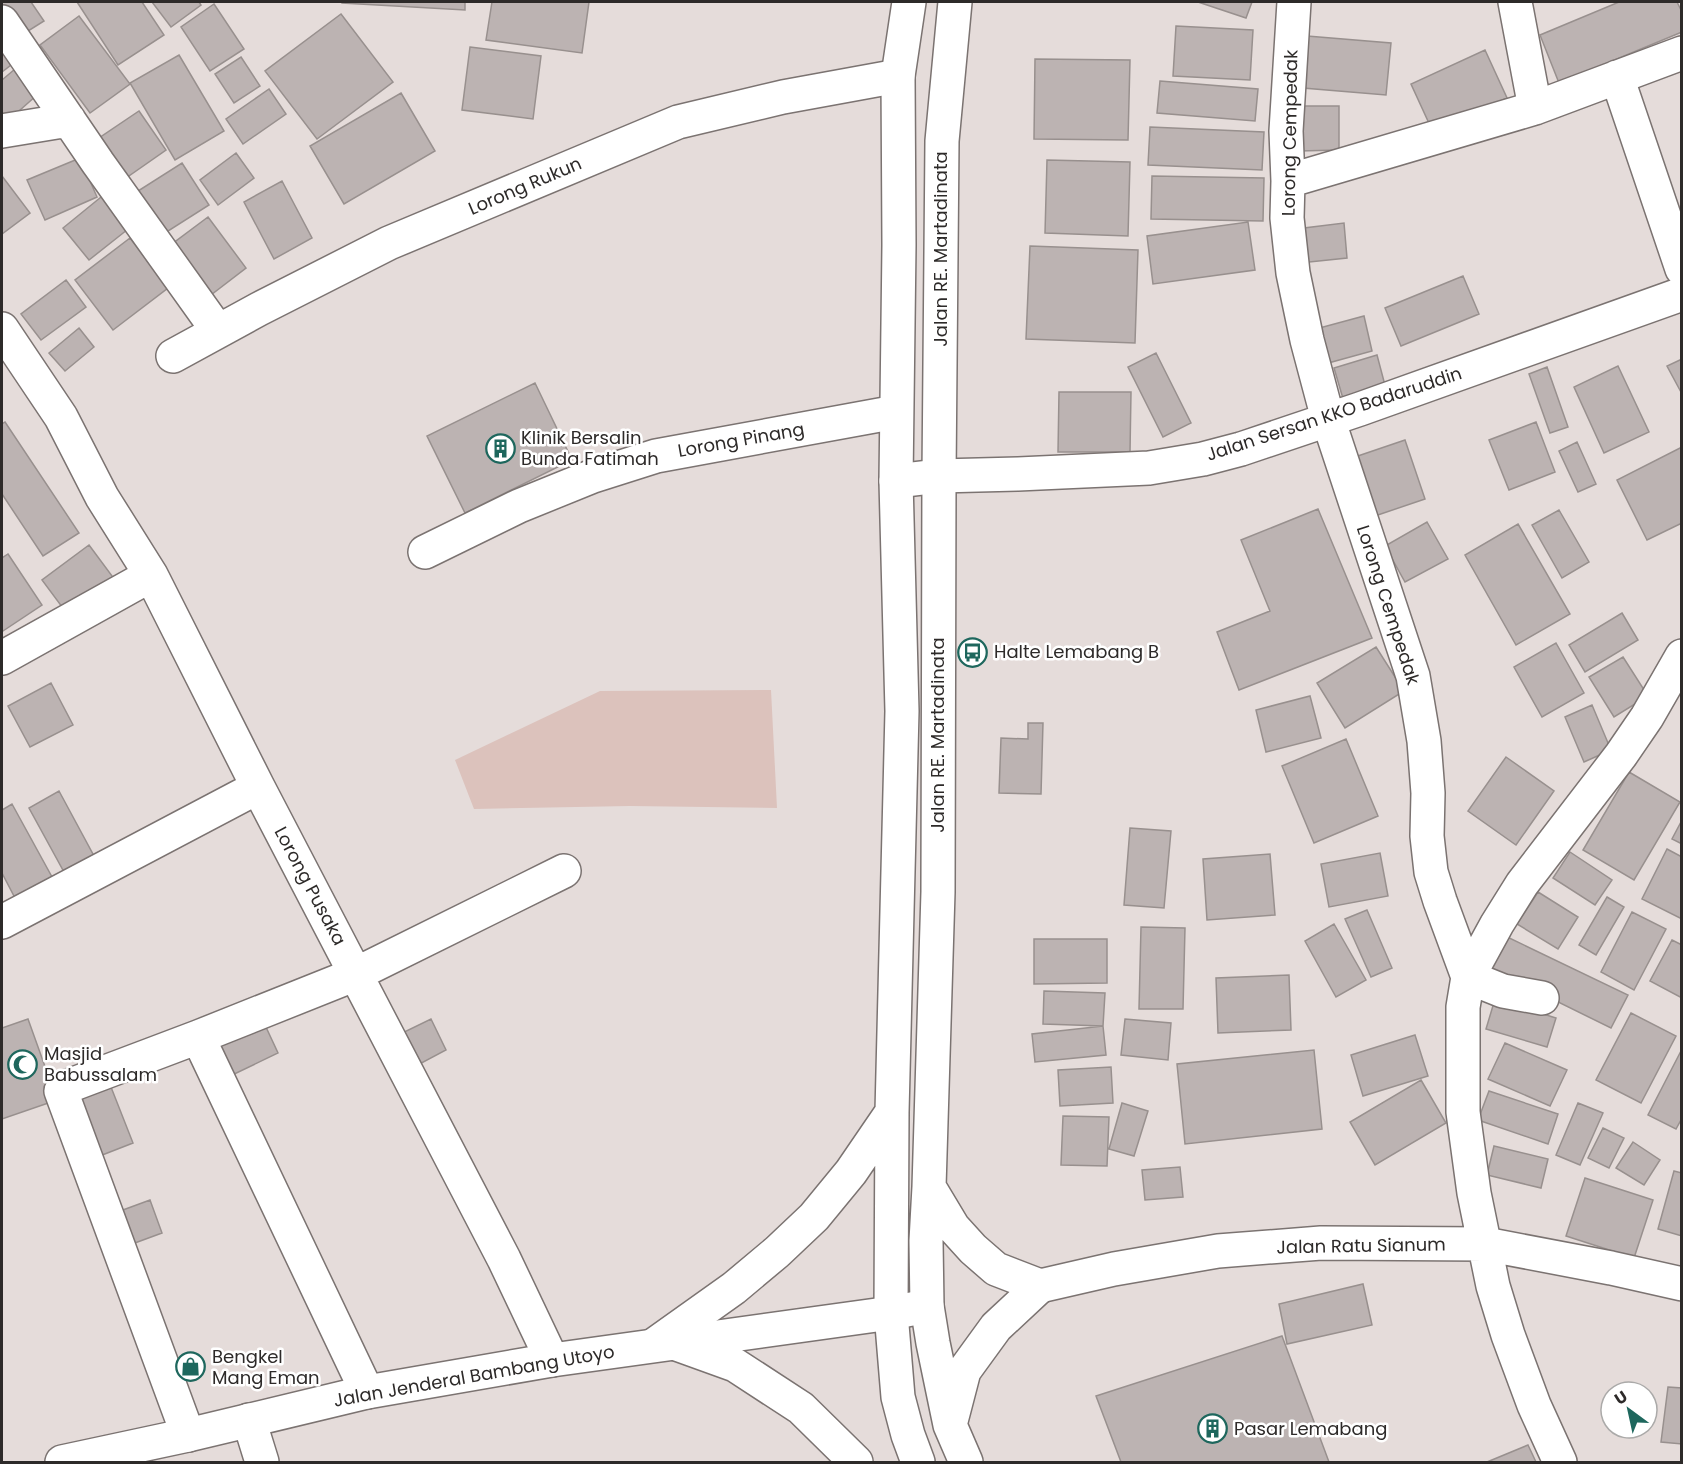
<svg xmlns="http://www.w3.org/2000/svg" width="1683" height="1464" font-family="Poppins,sans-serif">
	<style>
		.green { fill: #dcc2bc }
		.building { fill: #bcb3b2; stroke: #98908e; stroke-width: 1.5 }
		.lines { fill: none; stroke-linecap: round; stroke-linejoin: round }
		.street-casing { stroke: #7b7371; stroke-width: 36 }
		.secondary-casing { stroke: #7b7371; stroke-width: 36 }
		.highway-casing { stroke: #7b7371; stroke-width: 36 }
		.street { stroke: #fff; stroke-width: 33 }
		.secondary { stroke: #fff; stroke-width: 33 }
		.highway { stroke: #fff; stroke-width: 33 }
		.labels { text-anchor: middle; stroke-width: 5; stroke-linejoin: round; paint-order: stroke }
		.street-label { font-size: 18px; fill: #2d2a29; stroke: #fff }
		.poi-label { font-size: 18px; fill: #2d2a29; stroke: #fff; text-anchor: start }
	</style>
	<rect width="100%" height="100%" fill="#e5dcda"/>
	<!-- green -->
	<path class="green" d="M771 690 777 808 630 806 474 809 455 760 600 691Z"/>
	<!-- building -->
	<path class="building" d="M2 2H31L44 21 17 38 2 15Z
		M77 2H142L164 35 118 65Z
		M152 2H199L201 5 171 27Z
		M342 2H465V10L342 3Z
		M492 2H589L582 53 486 40Z
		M1198 2H1252L1246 18Z
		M1619 2H1677L1682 12V32L1559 83 1540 35Z
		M214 4 244 49 210 71 181 27Z
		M341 14 393 82 317 139 265 71Z
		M79 16 130 84 90 113 40 45Z
		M1176 26 1253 30 1250 80 1173 76Z
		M2 33 20 58 2 72Z
		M1307 36 1391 43 1386 95 1303 88Z
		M470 47 541 56 533 119 462 110Z
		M1485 50 1507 98 1433 132 1411 84Z
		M179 55 224 131 175 160 130 83Z
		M241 57 260 86 234 103 215 74Z
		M1035 59 1130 60 1128 140 1034 139Z
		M15 69 37 95 2 126V80Z
		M1160 81 1258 89 1255 121 1157 113Z
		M269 89 286 114 243 144 226 119Z
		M401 93 435 151 344 204 310 146Z
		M1299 106H1339V150L1299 151Z
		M139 111 166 150 126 178 99 138Z
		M1150 127 1264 132 1262 170 1148 165Z
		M236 153 254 178 218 205 200 180Z
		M80 158 97 197 45 220 27 180Z
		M1047 160 1130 162 1128 236 1045 233Z
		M182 163 209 205 165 233 138 191Z
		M2 176 30 213 2 234Z
		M1152 176 1264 178 1263 221 1151 219Z
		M282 181 312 238 274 259 244 202Z
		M106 193 132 226 89 260 63 228Z
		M208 217 246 268 207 298 168 247Z
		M1248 222 1255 270 1153 284 1147 236Z
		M1344 223 1347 258 1300 263 1296 229Z
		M130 238 168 288 113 330 75 280Z
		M1030 246 1138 250 1135 343 1026 339Z
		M1463 276 1479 314 1401 346 1385 308Z
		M66 280 86 307 41 340 21 314Z
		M1364 316 1372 351 1321 365 1312 330Z
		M79 328 94 347 65 371 49 353Z
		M1156 353 1191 423 1163 437 1128 367Z
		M1377 355 1386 389 1344 402 1334 368Z
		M1682 359V394L1667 366Z
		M1618 366 1649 432 1604 453 1574 387Z
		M1547 367 1568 427 1550 433 1529 374Z
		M535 383 572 460 465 513 427 436Z
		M1059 392H1131L1130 452H1058Z
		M5 422 79 533 43 556 2 494V424Z
		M1536 422 1555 472 1509 490 1489 440Z
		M1405 440 1425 499 1366 519 1346 460Z
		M1577 442 1596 484 1578 492 1559 451Z
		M1682 447V523L1647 540 1617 480Z
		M1318 509 1372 638 1239 690 1217 632 1270 611 1241 540Z
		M1559 510 1589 562 1562 578 1532 525Z
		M1427 522 1448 559 1405 582 1385 546Z
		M1518 524 1570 614 1516 645 1465 555Z
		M89 545 118 584 71 619 42 580Z
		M8 554 42 605 3 631 2 629V558Z
		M1622 613 1638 640 1585 672 1569 645Z
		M1556 643 1584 693 1542 717 1514 667Z
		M1376 647 1404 691 1345 728 1317 683Z
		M1623 657 1648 696 1614 717 1589 677Z
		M51 683 73 725 30 747 8 706Z
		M1310 696 1321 738 1266 752 1256 710Z
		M1592 705 1611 750 1584 762 1565 717Z
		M1028 723H1043L1041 794 999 793 1001 738 1028 739Z
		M1346 739 1378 816 1314 843 1282 766Z
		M1506 757 1554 791 1516 845 1468 811Z
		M1629 772 1680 802 1634 880 1583 850Z
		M59 791 94 856 64 872 29 808Z
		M12 804 52 877 15 898 2 873V810Z
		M1682 820V844L1672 839Z
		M1130 828 1171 831 1164 908 1124 905Z
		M1667 849 1682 857V919L1642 899Z
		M1570 852 1612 880 1595 905 1553 878Z
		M1380 853 1388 896 1329 907 1321 864Z
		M1270 854 1275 915 1207 920 1203 859Z
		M1538 892 1578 917 1558 949 1517 924Z
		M1607 897 1624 907 1596 955 1579 945Z
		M1367 910 1392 968 1371 977 1345 919Z
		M1632 912 1666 929 1634 990 1601 972Z
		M1334 924 1366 980 1336 997 1305 941Z
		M1141 927 1185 928 1183 1009H1139Z
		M1501 934 1628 995 1611 1028 1485 966Z
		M1034 939H1107V983L1034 984Z
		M1672 940 1682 945V998L1650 981Z
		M1289 975 1291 1030 1218 1033 1216 978Z
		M1044 991 1105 993 1103 1026 1043 1024Z
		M1495 999 1556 1018 1547 1047 1486 1029Z
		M1631 1013 1676 1036 1641 1103 1596 1080Z
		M28 1019 57 1100 2 1119V1028Z
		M431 1019 446 1050 414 1067 398 1035Z
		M1125 1019 1171 1023 1168 1060 1121 1055Z
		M265 1025 278 1053 226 1078 213 1049Z
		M1103 1026 1106 1055 1035 1062 1032 1034Z
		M1415 1035 1428 1076 1363 1096 1351 1055Z
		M1505 1043 1567 1070 1550 1106 1488 1079Z
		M1682 1049V1118L1676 1129 1648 1115Z
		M1314 1050 1322 1129 1185 1144 1177 1064Z
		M1111 1067 1113 1103 1060 1106 1058 1070Z
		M1421 1080 1446 1123 1375 1165 1350 1122Z
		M109 1082 133 1143 92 1159 68 1098Z
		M1489 1091 1558 1114 1548 1144 1478 1120Z
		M1122 1103 1148 1111 1134 1156 1109 1149Z
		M1578 1103 1603 1113 1580 1165 1556 1155Z
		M1063 1116 1109 1117 1107 1166 1061 1165Z
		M1603 1128 1624 1138 1609 1168 1588 1158Z
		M1633 1142 1660 1160 1644 1185 1616 1168Z
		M1494 1146 1548 1159 1541 1188 1487 1175Z
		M1180 1167 1183 1197 1145 1200 1142 1170Z
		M1674 1171 1682 1173V1236L1658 1229Z
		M1585 1178 1653 1200 1634 1258 1566 1236Z
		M150 1200 162 1233 124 1247 112 1214Z
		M1363 1284 1372 1325 1287 1344 1279 1304Z
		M1282 1336 1329 1462H1121L1096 1396Z
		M1668 1387 1682 1388V1444L1661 1442Z
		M1528 1445 1536 1462H1487Z"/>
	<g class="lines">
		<defs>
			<path id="street" d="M1294 2 1286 131 1288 181 1287 218 1293 273 1307 340 1328 419 1413 676 1424 741 1428 793 1427 836 1431 872 1440 901 1468 977 1463 1007V1112L1474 1193 1493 1286 1508 1335 1534 1405 1560 1462
				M1515 2 1535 108
				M2 22 98 163 218 331
				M1617 77 1682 269
				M2 131 69 120
				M1288 181 1535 108 1682 53
				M2 329 61 417 102 497 151 575 258 787 504 1259 552 1360
				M173 356 259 309 389 243 678 122 783 97 898 76
				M896 481 939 476 1018 474 1149 468 1203 459 1241 449 1360 409 1682 294
				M425 552 519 506 593 476 656 456 896 412
				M2 658 151 575
				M2 922 258 787
				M1542 998 1503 991 1468 977 1497 924 1522 884 1621 755 1647 717 1682 656
				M198 1037 367 1392
				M1040 1286 1114 1269 1218 1251 1321 1243 1485 1244 1611 1268 1682 1284
				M249 1420 262 1462
				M188 1435 61 1091 63 1088 198 1037 356 974 564 871"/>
			<path id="secondary" d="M62 1462 188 1435 367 1392 552 1360 891 1313 927 1306"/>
			<path id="highway" d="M909 2 898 76 899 245 896 481 902 711 892 1112 891 1313 898 1397 908 1435 918 1462
				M955 2 942 141 939 476 938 892 929 1187 926 1241 927 1306 933 1343 950 1425 966 1462
				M929 1187 953 1227 973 1249 996 1269 1040 1286
				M674 1343 735 1365 801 1408 856 1462
				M654 1345 734 1288 777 1252 814 1217 851 1172 892 1112
				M951 1421 964 1371 996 1327 1040 1286"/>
		</defs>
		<!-- street casing -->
		<use href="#street" class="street-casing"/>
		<!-- secondary casing -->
		<use href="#secondary" class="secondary-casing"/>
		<!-- highway casing -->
		<use href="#highway" class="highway-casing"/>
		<!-- street -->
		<use href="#street" class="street"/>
		<!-- secondary -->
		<use href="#secondary" class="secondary"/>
		<!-- highway -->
		<use href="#highway" class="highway"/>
	</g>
	<!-- icons -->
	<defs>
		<symbol id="building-ring" viewBox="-11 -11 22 22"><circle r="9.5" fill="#fff" stroke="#1e675d" stroke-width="1.5"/><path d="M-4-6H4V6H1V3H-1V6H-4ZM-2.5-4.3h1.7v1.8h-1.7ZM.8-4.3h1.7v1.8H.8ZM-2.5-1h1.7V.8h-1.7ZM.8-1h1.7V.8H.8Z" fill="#1e675d"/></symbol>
		<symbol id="bus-ring" viewBox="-11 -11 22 22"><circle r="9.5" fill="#fff" stroke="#1e675d" stroke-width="1.5"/><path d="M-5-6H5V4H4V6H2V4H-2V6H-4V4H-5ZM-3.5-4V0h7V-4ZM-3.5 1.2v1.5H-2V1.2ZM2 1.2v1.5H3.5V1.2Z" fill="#1e675d"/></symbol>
		<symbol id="mosque-ring" viewBox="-11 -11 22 22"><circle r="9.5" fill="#fff" stroke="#1e675d" stroke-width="1.5"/><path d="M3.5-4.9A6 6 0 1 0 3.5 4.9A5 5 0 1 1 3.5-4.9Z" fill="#1e675d"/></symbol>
		<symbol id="shop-ring" viewBox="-11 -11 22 22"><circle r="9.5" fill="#fff" stroke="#1e675d" stroke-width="1.5"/><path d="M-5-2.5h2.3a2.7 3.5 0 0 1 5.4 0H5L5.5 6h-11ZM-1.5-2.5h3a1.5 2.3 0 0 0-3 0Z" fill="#1e675d"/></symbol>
	</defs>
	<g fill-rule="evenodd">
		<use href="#building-ring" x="484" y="432" width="33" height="33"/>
		<use href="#bus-ring" x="956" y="636" width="33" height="33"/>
		<use href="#mosque-ring" x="6" y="1048" width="33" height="33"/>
		<use href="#shop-ring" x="174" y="1350" width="33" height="33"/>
		<use href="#building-ring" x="1196" y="1412" width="33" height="33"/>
	</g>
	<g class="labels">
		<!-- street labels -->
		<g class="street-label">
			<text transform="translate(1290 133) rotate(-89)" y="6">Lorong Cempedak</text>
			<text transform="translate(525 186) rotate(-23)" y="6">Lorong Rukun</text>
			<text transform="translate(941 249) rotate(-90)" y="6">Jalan RE. Martadinata</text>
			<text transform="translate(1334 414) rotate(-18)" y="6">Jalan Sersan KKO Badaruddin</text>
			<text transform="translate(741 440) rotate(-10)" y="6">Lorong Pinang</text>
			<text transform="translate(1388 605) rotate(72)" y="6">Lorong Cempedak</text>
			<text transform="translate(938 735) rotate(-90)" y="6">Jalan RE. Martadinata</text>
			<text transform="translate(310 886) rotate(62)" y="6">Lorong Pusaka</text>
			<text transform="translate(1361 1246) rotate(-1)" y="6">Jalan Ratu Sianum</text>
			<text transform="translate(474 1376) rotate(-10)" y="6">Jalan Jenderal Bambang Utoyo</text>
		</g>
		<!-- poi labels -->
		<g class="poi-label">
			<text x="521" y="444">Klinik Bersalin<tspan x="521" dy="21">Bunda Fatimah</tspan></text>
			<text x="994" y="658">Halte Lemabang B</text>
			<text x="44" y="1060">Masjid<tspan x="44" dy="21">Babussalam</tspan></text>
			<text x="212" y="1363">Bengkel<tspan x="212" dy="21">Mang Eman</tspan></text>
			<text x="1234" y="1435">Pasar Lemabang</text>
		</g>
	</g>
	<!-- border -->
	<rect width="1683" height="1464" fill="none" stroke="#2d2a29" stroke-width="6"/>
	<!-- north arrow -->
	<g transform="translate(1629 1410) rotate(327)"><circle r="28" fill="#ffffff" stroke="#abaaa9" stroke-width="1.5"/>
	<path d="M0-4.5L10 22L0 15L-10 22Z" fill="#1e675d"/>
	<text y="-9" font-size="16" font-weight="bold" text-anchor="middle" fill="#2d2a29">U</text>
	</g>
</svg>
